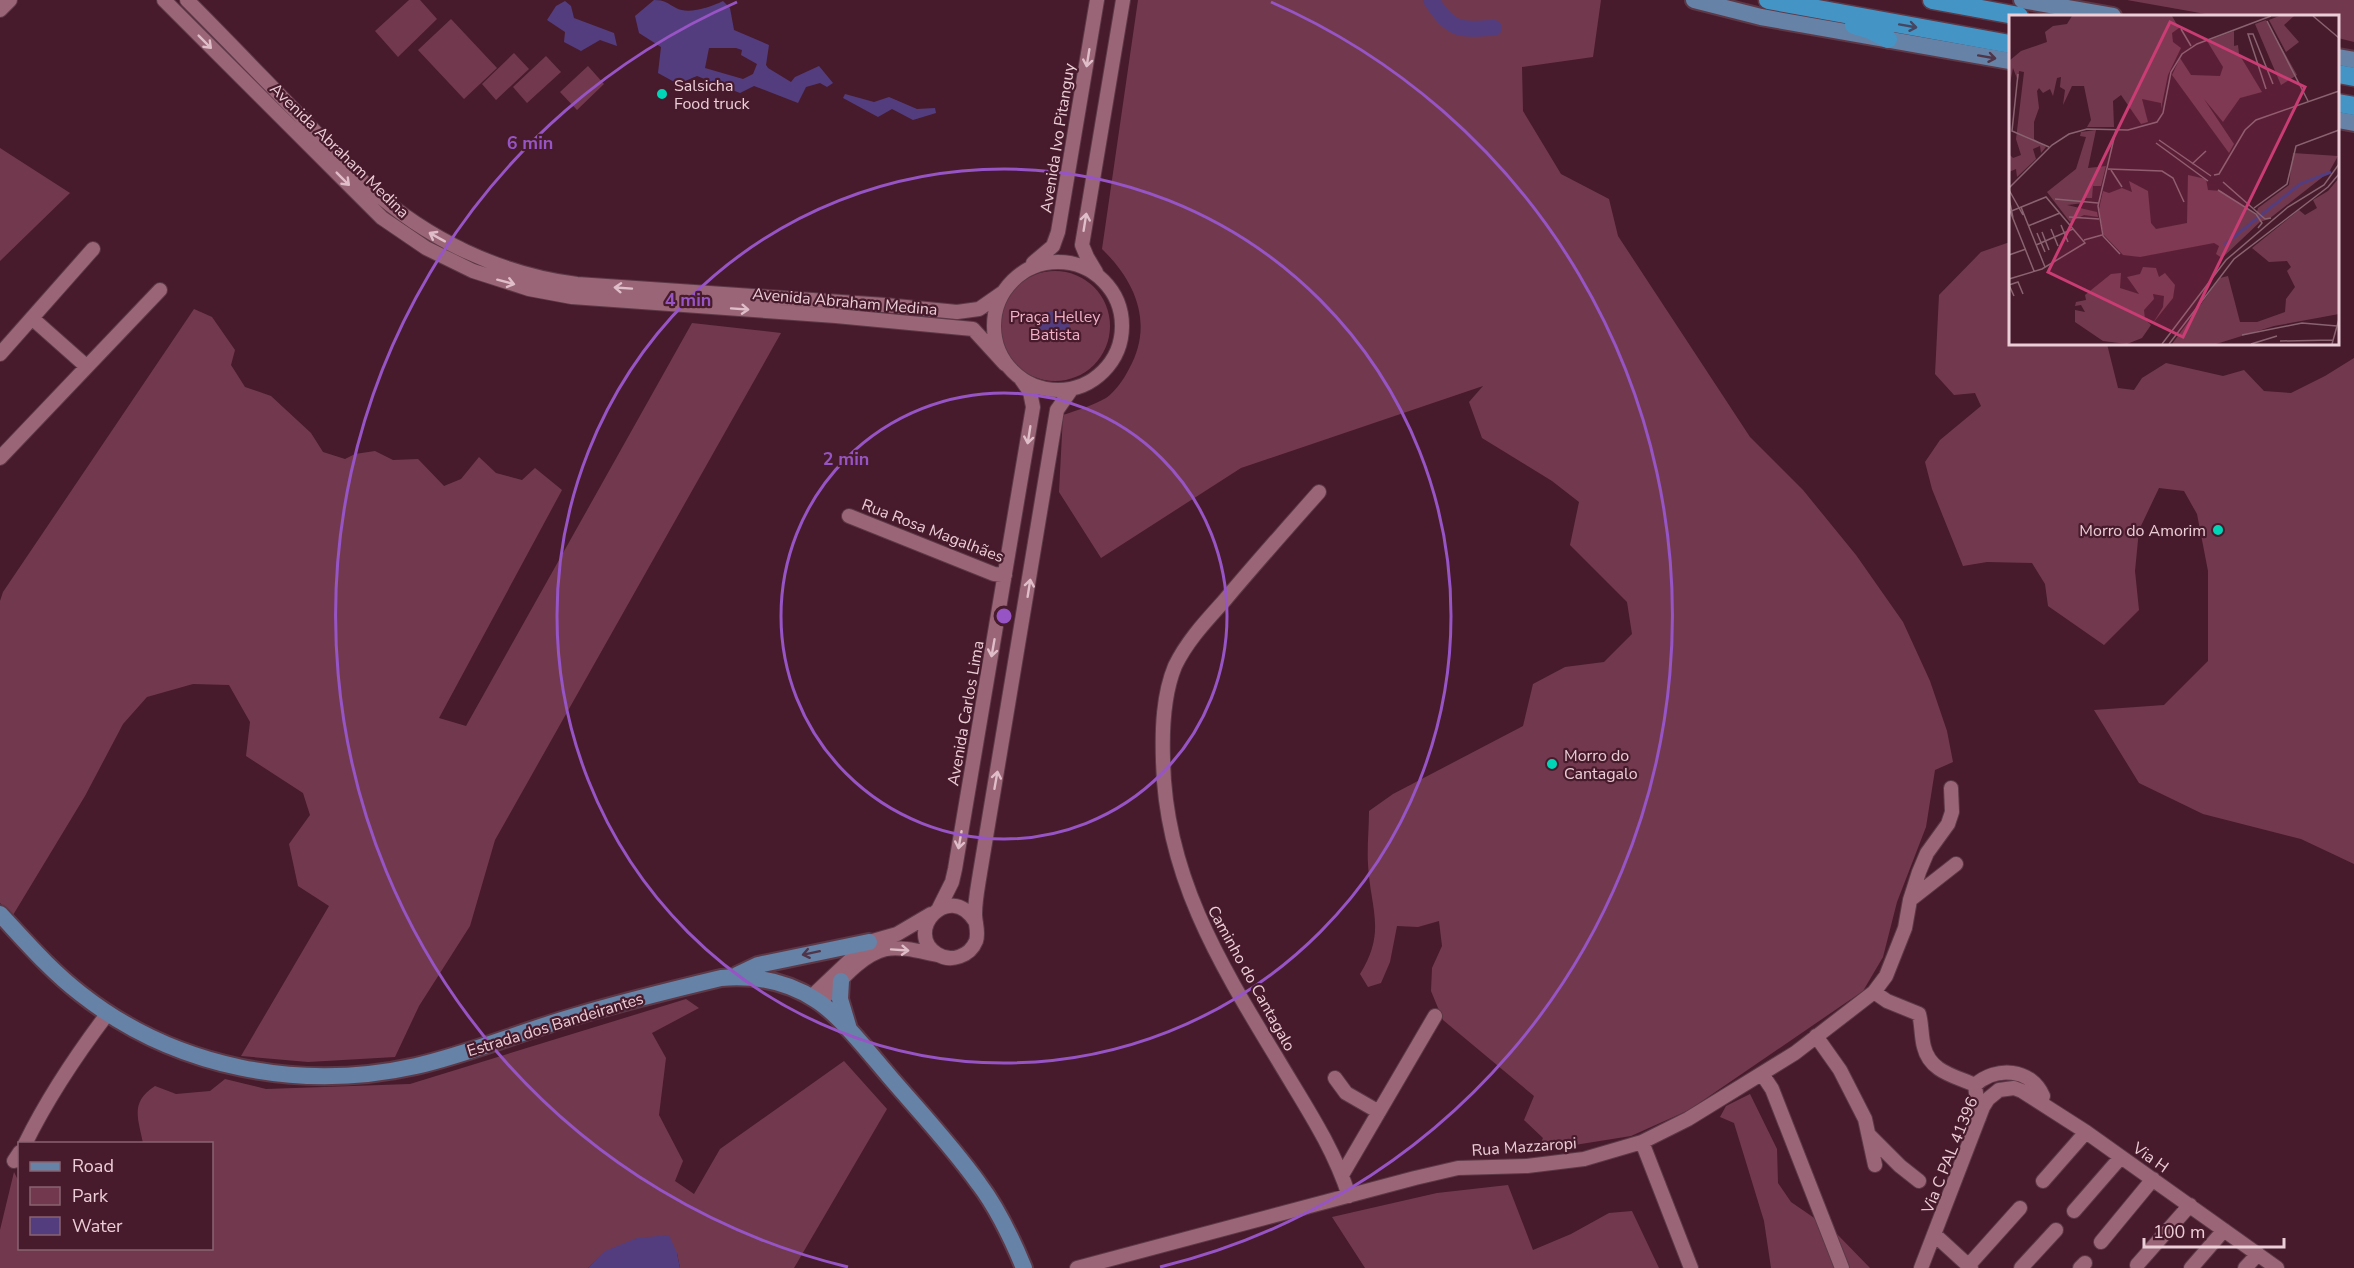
<svg xmlns="http://www.w3.org/2000/svg" width="2354" height="1268" font-family="'Nunito Sans',sans-serif">
	<style>
		.green { fill: #72394e }
		.water { fill: #543d7e; fill-rule: evenodd }
		.lines { fill: none; stroke-linecap: round; stroke-linejoin: round }
		.river { stroke: #543d7e; stroke-width: 16 }
		.minor-casing { stroke: #5d3847; stroke-width: 16 }
		.major-casing { stroke: #5d3847; stroke-width: 20 }
		.highway-casing { stroke: #5d3847; stroke-width: 21 }
		.minor { stroke: #9a6677; stroke-width: 14 }
		.major { stroke: #6682a6; stroke-width: 16 }
		.highway { stroke: #4495c5; stroke-width: 18 }
		.oneway { stroke: #464662 }
		.oneway2 { stroke: #e0bec9 }
		.oneway3 { stroke: #4f354a }
		.ring { fill: none; stroke: #9754c5; stroke-width: 3 }
		.poi-dot { fill: #00d5b7; stroke: #471b2c; stroke-width: 2 }
		.labels { text-anchor: middle; stroke-width: 4.5; stroke-linejoin: round; paint-order: stroke }
		.poi-label { font-size: 16px; fill: #ecced7; stroke: #471b2c; text-anchor: start }
		.street-label { font-size: 16px; fill: #ecced7; stroke: #471b2c }
		.park-label { font-size: 16px; fill: #f3b0c6; stroke: #471b2c }
		.inset-river { fill: none; stroke: #543d7e; stroke-width: 3 }
		.inset-road { fill: none; stroke: #896370; stroke-width: 1.5 }
		.view { fill: #ca3c74; fill-opacity: 0.15; stroke: #ca3c74; stroke-width: 3 }
		.inset-edge { fill: none; stroke: #ecced7; stroke-width: 3 }
		.centre { fill: #9754c5; stroke: #471b2c; stroke-width: 3 }
		.ring-label { font-size: 18px; text-anchor: middle; font-weight: bold; fill: #9754c5; stroke: #471b2c; stroke-width: 4.5; stroke-linejoin: round; paint-order: stroke }
	</style>
	<rect width="100%" height="100%" fill="#471b2c"/>
	<!-- green -->
	<path class="green" d="M409 0H420L437 19 398 57 375 31Z
		M1138 0H1601L1593 57 1522 67 1523 111 1561 174 1609 199 1618 236 1750 437 1803 490 1856 555 1903 622 1930 681 1947 731 1953 762 1935 770 1926 827 1897 902 1883 957 1863 991 1689 1110 1631 1136 1537 1151 1543 1138 1524 1120 1534 1096 1443 1020 1431 991 1432 968 1442 946 1439 921 1418 927 1397 926 1390 962 1381 983 1368 987 1360 974C1387 931 1370 908 1368 864 1367 846 1369 829 1369 811L1393 794 1523 726 1533 684 1565 667 1604 662 1632 634 1627 602 1570 545 1579 502 1552 481 1482 438 1469 402 1483 386 1241 468 1101 558 1059 492 1063 415C1078 410 1092 406 1106 398 1115 392 1124 379 1129 369 1154 324 1136 282 1102 249Z
		M2127 0H2354V42L2338 38V16H2217Z
		M451 19 497 68 464 99 418 50Z
		M514 53 529 69 496 100 482 84Z
		M546 56 561 72 527 103 513 87Z
		M588 66 604 84 577 110 560 92Z
		M0 148 70 193 0 261Z
		M2010 242V344H2107L2118 388 2134 390 2142 378 2166 363 2223 376 2244 370 2264 391 2291 393 2325 376 2354 358V864L2301 839 2203 814 2139 783 2094 710 2164 705 2208 661V571L2197 514 2184 491 2159 488 2139 530 2135 571 2139 610 2104 645 2048 606 2045 584 2032 563 1987 562 1963 566 1932 489 1925 462 1940 440 1981 406 1975 393 1954 395 1935 374 1939 295 1981 252Z
		M1000 326a55 55 0 1 1 110 0a55 55 0 1 1-110 0Z
		M194 309 212 317 235 350 231 365 245 387 271 396 311 433 323 452 345 459 355 454 375 451 393 460 418 459 444 486 461 479 479 457 496 473 522 480 535 468 562 490 439 718 466 726 692 323 781 333 495 840 470 926 419 1006 395 1057 308 1062 241 1056 329 906 298 886 289 844 310 815 303 793 246 756 250 722 229 685 193 684 147 697 123 724 85 796 13 915 0 903V601L3 592Z
		M686 999 699 1008 652 1033 666 1058 659 1115 683 1161 675 1181 694 1194 720 1149 844 1061 887 1109 794 1268H680L677 1253 606 1251 588 1268H0V1230L14 1172 19 1182 20 1248H212V1144L143 1143C138 1118 130 1102 155 1086L176 1094 210 1091 225 1079 266 1089 410 1084Z
		M1750 1094 1777 1149 1778 1183 1791 1202 1836 1233 1870 1268H1771L1764 1221 1734 1123 1720 1117 1726 1106Z
		M1508 1185 1533 1250 1571 1234 1609 1213 1632 1211 1659 1268H1365L1332 1217 1437 1193Z"/>
	<!-- water -->
	<path class="water" d="M654 0C665 0 667 3 676 8 688 15 711 7 723 1L730 8 734 30 769 45 766 65 768 68 791 82 795 77 819 66 833 83 827 87 820 83 806 87 798 103 754 86 740 93 697 76 678 84 658 73 661 47 639 33 635 16ZM709 48H736L742 50 741 55 757 64 753 74 743 79 705 68Z
		M565 1 571 6 574 18 614 33 617 46 600 40 581 51 564 42 565 32 547 20 556 6Z
		M845 94 874 102 889 97 917 109 935 108 936 113 913 120 892 109 878 117 843 98Z
		M1039 326a15 15 0 1 1 30 0a15 15 0 1 1-30 0Z
		M669 1235 677 1253 680 1268H588L605 1251 637 1238Z"/>
	<g class="lines">
		<!-- river -->
		<path class="river" d="M1431 0C1451 31 1459 30 1494 28"/>
		<defs>
			<path id="minor" d="M164 0 382 218 426 248 473 271 529 289 572 297 836 316 973 329 1005 364
				M187 0C226 39 264 79 302 118 324 141 346 165 369 187 427 239 499 274 577 284L885 305 957 312 979 309 1002 293
				M0 10 10 0
				M994 326a64 64 0 1 1 128 0a64 64 0 1 1-128 0Z
				M1033 263 1053 246 1058 232 1097 0
				M1096 272 1087 257 1082 245 1123 0
				M33 319 86 366
				M0 354 93 249
				M0 458 160 290
				M1319 492C1287 528 1255 564 1224 601 1206 621 1187 641 1175 666 1163 695 1162 729 1163 760 1165 875 1220 964 1278 1060 1304 1104 1333 1146 1349 1196
				M849 516 994 574 1005 575
				M1910 900 1956 864
				M938 910 952 882 955 869 1033 407 1030 392 1021 379
				M975 921C949 880 903 932 937 954 951 963 970 956 976 941 979 932 975 923 975 914 975 900 978 886 980 873L1057 410 1071 390
				M1874 992 1887 1001 1919 1014C1922 1025 1921 1036 1924 1047 1930 1072 1955 1076 1975 1085L1979 1118
				M811 997 869 942 897 934 931 914
				M820 1002C838 984 860 955 886 949 902 946 922 952 938 955
				M1816 1036 1840 1070 1865 1119 1875 1165
				M1762 1074 1772 1089 1842 1268
				M1335 1078 1346 1093 1379 1112
				M1975 1085C1996 1066 2031 1068 2043 1096L2040 1102
				M1870 1136 1900 1166 1919 1181
				M1642 1142 1691 1268
				M25 1144C48 1097 77 1054 108 1013
				M14 1161 20 1152
				M1342 1175 1435 1016
				M2043 1181 2086 1132
				M2074 1211 2121 1157
				M1935 1235 1971 1268
				M2101 1242 2153 1179
				M2137 1265 2190 1205
				M1968 1266 2020 1208
				M1077 1268 1415 1178 1458 1168 1527 1166 1584 1159 1642 1142 1688 1119 1795 1053 1874 992 1886 976 1905 928 1910 900 1919 872 1927 853 1948 824 1952 812 1951 788
				M1921 1268 1983 1107 1988 1099 1999 1090 2014 1088 2022 1091 2086 1132 2277 1268
				M2021 1268 2056 1230
				M2080 1268 2085 1263
				M2191 1268 2224 1230
				M2245 1268 2258 1254"/>
			<path id="major" d="M1694 0 1761 17 2010 61
				M2022 0 2113 16
				M2338 57 2354 60
				M2338 120 2354 123
				M0 914C26 942 51 971 81 994 175 1068 300 1092 416 1066 469 1054 520 1032 572 1017 621 1002 671 990 721 978 756 975 787 981 816 1000 840 1015 870 1054 889 1076 919 1111 952 1146 979 1184 998 1209 1012 1239 1024 1268
				M737 975 758 965 869 942
				M841 981 840 999 849 1029"/>
			<path id="highway" d="M1768 0 2010 44
				M1932 0 2019 16
				M1854 25 1868 29 1888 39
				M2338 74 2354 77
				M2338 103 2354 106"/>
		</defs>
		<!-- minor casing -->
		<use href="#minor" class="minor-casing"/>
		<!-- major casing -->
		<use href="#major" class="major-casing"/>
		<!-- highway casing -->
		<use href="#highway" class="highway-casing"/>
		<!-- minor -->
		<use href="#minor" class="minor"/>
		<!-- major -->
		<use href="#major" class="major"/>
		<!-- highway -->
		<use href="#highway" class="highway"/>
	</g>
	<!-- one-way arrows -->
	<defs><path id="oneway-shaft" d="M-6 0H5M1.5-3L5.5 0L1.5 3" fill="none" stroke-width="1.6" stroke-linecap="round" stroke-linejoin="round" transform="scale(1.5)"/></defs>
	<use class="oneway" href="#oneway-shaft" transform="translate(1908 26) rotate(10)"/>
	<g class="oneway2">
		<use href="#oneway-shaft" transform="translate(205 42) rotate(45)"/>
		<use href="#oneway-shaft" transform="translate(1088 58) rotate(99)"/>
		<use href="#oneway-shaft" transform="translate(343 179) rotate(45)"/>
		<use href="#oneway-shaft" transform="translate(1085 222) rotate(-81)"/>
		<use href="#oneway-shaft" transform="translate(437 237) rotate(-151)"/>
		<use href="#oneway-shaft" transform="translate(506 282) rotate(15)"/>
		<use href="#oneway-shaft" transform="translate(623 288) rotate(-176)"/>
		<use href="#oneway-shaft" transform="translate(740 309) rotate(4)"/>
		<use href="#oneway-shaft" transform="translate(1029 435) rotate(99)"/>
		<use href="#oneway-shaft" transform="translate(1029 588) rotate(-81)"/>
		<use href="#oneway-shaft" transform="translate(993 648) rotate(100)"/>
		<use href="#oneway-shaft" transform="translate(996 780) rotate(-80)"/>
		<use href="#oneway-shaft" transform="translate(960 840) rotate(100)"/>
		<use href="#oneway-shaft" transform="translate(900 950) rotate(4)"/>
	</g>
	<g class="oneway3">
		<use href="#oneway-shaft" transform="translate(1987 57) rotate(10)"/>
		<use href="#oneway-shaft" transform="translate(811 953) rotate(168)"/>
	</g>
	<!-- distance rings -->
	<g class="ring">
		<circle cx="1004" cy="616" r="223"/>
		<circle cx="1004" cy="616" r="447"/>
		<path d="M848 1267A670 670 0 0 1 737 2M1271 2A670 670 0 0 1 1160 1267"/>
	</g>
	<!-- markers -->
	<g class="poi-dot">
		<circle cx="662" cy="94" r="6"/>
		<circle cx="2218" cy="530" r="6"/>
		<circle cx="1552" cy="764" r="6"/>
	</g>
	<g class="labels">
		<!-- poi labels -->
		<g class="poi-label">
			<text x="674" y="91">Salsicha<tspan x="674" dy="18">Food truck</tspan></text>
			<text x="2206" y="536" text-anchor="end">Morro do Amorim</text>
			<text x="1564" y="761">Morro do<tspan x="1564" dy="18">Cantagalo</tspan></text>
		</g>
		<!-- street labels -->
		<g class="street-label">
			<text transform="translate(1057 138) rotate(-81)" y="6">Avenida Ivo Pitanguy</text>
			<text transform="translate(340 150) rotate(44)" y="6">Avenida Abraham Medina</text>
			<text transform="translate(845 301) rotate(5)" y="6">Avenida Abraham Medina</text>
			<text transform="translate(933 530) rotate(21)" y="6">Rua Rosa Magalhães</text>
			<text transform="translate(965 713) rotate(-80)" y="6">Avenida Carlos Lima</text>
			<text transform="translate(1252 978) rotate(61)" y="6">Caminho do Cantagalo</text>
			<text transform="translate(555 1024) rotate(-17)" y="6">Estrada dos Bandeirantes</text>
			<text transform="translate(1524 1146) rotate(-4)" y="6">Rua Mazzaropi</text>
			<text transform="translate(1949 1155) rotate(-68)" y="6">Via C PAL 41396</text>
			<text transform="translate(2151 1157) rotate(35)" y="6">Via H</text>
		</g>
		<!-- park labels -->
		<g class="park-label">
			<text x="1055" y="322">Praça Helley<tspan x="1055" dy="18">Batista</tspan></text>
		</g>
	</g>
	<!-- overview -->
	<g transform="translate(2009 15)">
		<rect width="330" height="330" fill="#471b2c"/>
		<path d="M63 1H163L170 13 163 18 164 27 172 33 159 60 152 94V88L133 84 139 107 132 109 112 80 104 86 105 112H78L82 105 75 71H63L54 90 56 75 51 72 52 62 48 63 44 81 41 74 34 78 30 73 28 76 30 93 25 107V124L37 132 32 138 31 131 24 134 27 144 8 162 7 154 0 157V139L4 143 12 140 7 124 15 57 10 56 9 66 4 53 0 74V46L12 36 38 27 36 17 44 11 58 9ZM270 1H285L275 10 290 27 277 37 260 5ZM257 5 288 60 272 70 246 9ZM225 16V31L229 30 230 39 253 77 231 83 214 107 195 84 225 129 220 138 163 60 171 43 182 60 211 61 214 52 198 26ZM87 115 79 153 97 151 92 171H84L83 183H75V188L58 190 88 197 89 202 75 200 61 207 38 177 67 154 77 122 71 121 72 117ZM284 138 329 141 320 157 260 204 251 207 213 243 207 239 210 231 205 228 131 242 114 240 94 219 90 194 94 176 100 178 113 173 123 177 120 166 139 176 142 208 147 214 178 208 179 160 197 164 199 175 212 176 247 200 249 193 280 170ZM330 163V299L265 311 207 329H163L211 263 219 261 231 307H248L276 297 277 284 286 272 278 256 282 252 278 246 260 247 243 233 290 195 296 200 308 193 304 185 319 176ZM134 252 147 253 150 262 156 258 166 270 164 283 144 308 154 292 155 281 144 279 145 284 135 295 136 304 142 310 133 323 118 329 94 326 66 307V295L76 297 72 290 66 291 67 287 77 285 76 280 102 259 112 258 111 273 130 279 118 262 131 259Z" fill="#72394e"/>
		<path class="inset-river" d="M215 230 291 169 322 157"/>
		<path class="inset-road" d="M304 1 330 23M258 6 299 86M172 14 182 31M9 59 3 116 40 132M257 74 239 19H244L264 69M107 115 89 191 94 221 111 239M150 125 202 161M147 128 199 166M183 149 197 136M99 154 153 156 164 163 175 187M102 155 113 172M205 160 210 159 236 115 247 105 330 76M214 167 256 204 262 203M0 173 43 130 60 119 78 114 119 115 148 107 154 98 162 57 173 39 188 29 262 1M0 175 14 200M209 175 247 199 253 208 249 213M0 183 4 203M46 184 89 188M12 192 36 252M245 193 278 169 287 131 330 115M1 196 25 256M0 197 37 182 76 228 33 254 0 264M60 202 90 204M52 210 59 227M19 211 51 198M42 214 49 231M33 217 40 235M28 218 36 237M75 225 93 220M27 230 64 214M0 240 17 234M5 281 0 270 9 267 14 279M233 320 293 308 328 311M271 326 324 325M153 329 217 245 279 192 315 170 330 149M160 329 225 244 319 172 330 159M242 329 268 321M323 329 330 304"/>
		<path class="view" d="M161 7 296 72 174 322 39 257Z"/>
		<rect width="330" height="330" class="inset-edge"/>
	</g>
	<circle cx="1004" cy="616" r="9" class="centre"/>
	<g class="ring-label">
		<text x="530" y="149">6 min</text>
		<text x="688" y="306">4 min</text>
		<text x="846" y="465">2 min</text>
	</g>
	<!-- legend -->
	<rect x="18" y="1142" width="195" height="108" fill="#471b2c" stroke="#896370" stroke-width="1.5"/>
	<rect x="30" y="1162" width="30" height="9" fill="#6682a6" stroke="#896370" stroke-width="1.5"/>
	<text x="72" y="1172" font-size="18" fill="#ecced7">Road</text>
	<rect x="30" y="1187" width="30" height="18" fill="#72394e" stroke="#896370" stroke-width="1.5"/>
	<text x="72" y="1202" font-size="18" fill="#ecced7">Park</text>
	<rect x="30" y="1217" width="30" height="18" fill="#543d7e" stroke="#896370" stroke-width="1.5"/>
	<text x="72" y="1232" font-size="18" fill="#ecced7">Water</text>
	<!-- scale -->
	<path d="M2144 1238v9h140v-9" fill="none" stroke="#ecced7" stroke-width="3"/>
	<text x="2153" y="1238" font-size="18" fill="#ecced7" stroke="#471b2c" stroke-width="4.5" paint-order="stroke">100 m</text>
</svg>
